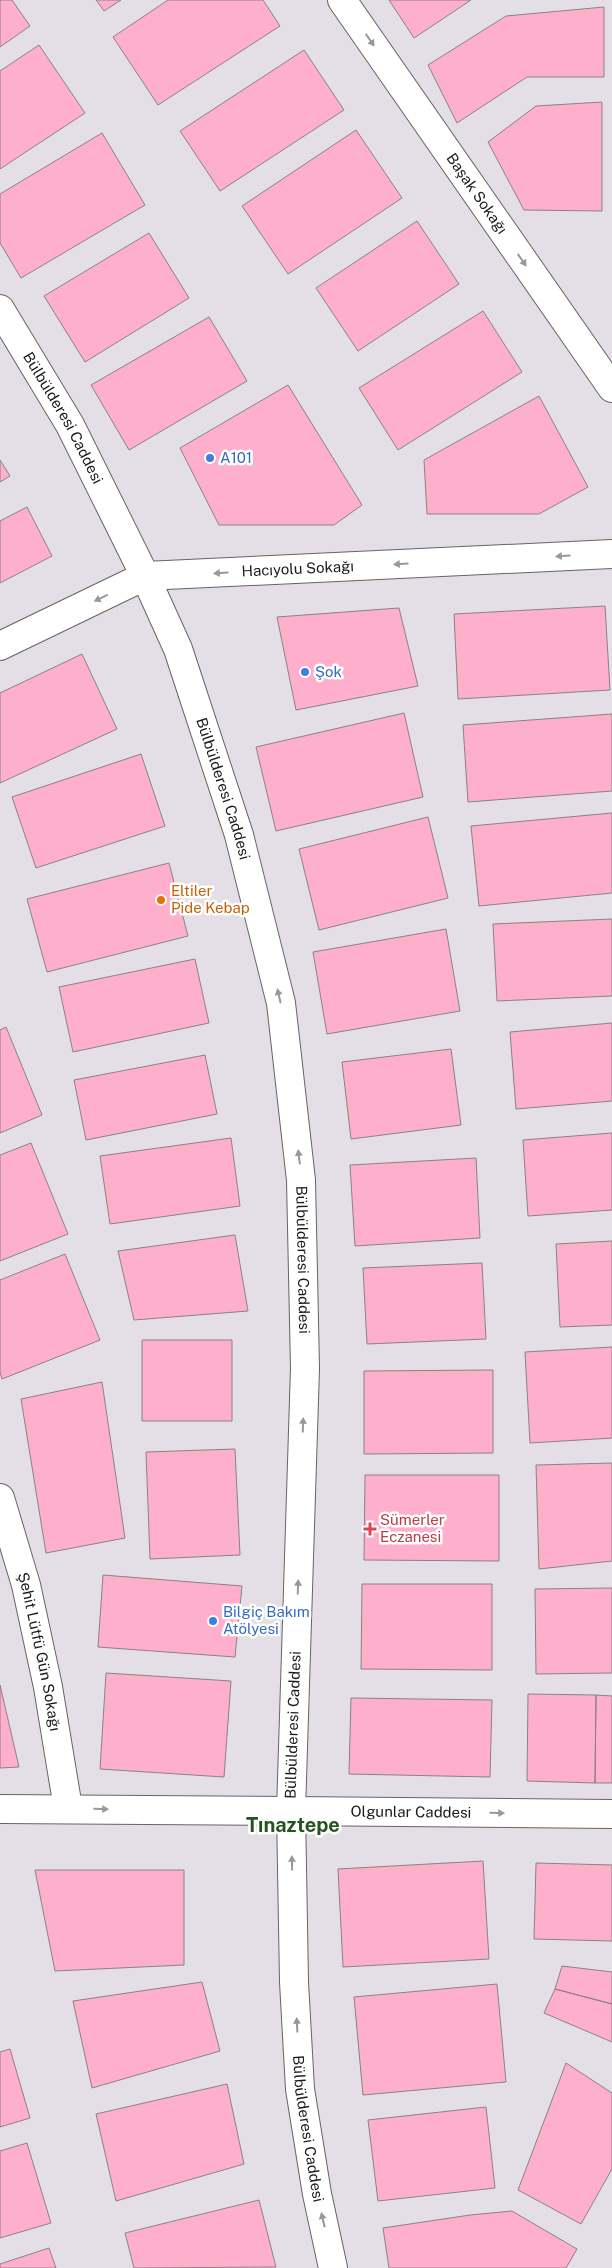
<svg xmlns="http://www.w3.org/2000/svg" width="612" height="2268" font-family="'Public Sans',sans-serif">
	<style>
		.building { fill: #feafcc; stroke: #8a8284 }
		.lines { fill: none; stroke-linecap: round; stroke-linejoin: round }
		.minor-casing { stroke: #676369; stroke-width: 30 }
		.tertiary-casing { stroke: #676369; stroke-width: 30 }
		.secondary-casing { stroke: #676369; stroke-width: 30 }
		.minor { stroke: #fff; stroke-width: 28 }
		.tertiary { stroke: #fff; stroke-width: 28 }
		.secondary { stroke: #fff; stroke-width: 28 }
		.oneway { fill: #989898 }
		.shop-dot { fill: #3f7fe0; stroke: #fff; stroke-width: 2 }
		.food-dot { fill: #e8710a; stroke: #fff; stroke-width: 2 }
		.health-dot { fill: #e0444e; stroke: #fff; stroke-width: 2 }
		.labels { text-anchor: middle; stroke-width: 5; stroke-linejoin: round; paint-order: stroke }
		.street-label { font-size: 15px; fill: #1a191b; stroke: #fff }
		.shop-label { font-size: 15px; fill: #366cbe; stroke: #fff; text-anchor: start }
		.food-label { font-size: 15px; fill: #c56008; stroke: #fff; text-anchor: start }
		.health-label { font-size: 15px; fill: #be3a42; stroke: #fff; text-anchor: start }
		.district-label { font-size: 20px; font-weight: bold; fill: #25551e; stroke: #fff }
	</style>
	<rect width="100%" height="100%" fill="#e4dfe6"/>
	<!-- building -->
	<path class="building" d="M0 0H12L30 26 0 47Z
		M96 0H121L104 11Z
		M168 0H263L280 26 158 105 113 37Z
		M389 0H471L414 38Z
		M604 7V77H527L457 123 428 65 506 16Z
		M39 45 85 113 0 169V71Z
		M304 50 344 110 220 191 180 131Z
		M602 102V211L524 210 488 142 536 106Z
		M356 130 402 198 288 274 242 206Z
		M102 133 145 205 21 278 0 243V194Z
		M417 221 459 284 358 351 316 288Z
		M149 233 189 298 85 362 44 296Z
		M483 311 522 372 398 450 359 388Z
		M209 317 247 381 129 450 91 385Z
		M288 385 362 505 334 525H219L180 448Z
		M539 396 588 487 539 514H427L424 460Z
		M0 460 10 476 0 482Z
		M27 507 52 556 0 583V521Z
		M605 606 610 690 458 699 454 614Z
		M399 608 418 686 296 710 277 617Z
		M82 654 117 729 0 783V693Z
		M404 713 423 797 276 831 256 747Z
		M612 714V791L468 802 463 725Z
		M141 754 165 826 36 868 12 797Z
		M612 813V893L479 906 471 826Z
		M428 817 448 898 319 930 299 849Z
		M169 863 188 936 47 972 27 899Z
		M612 919V996L497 1001 493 924Z
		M446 929 460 1011 327 1034 313 952Z
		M195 959 209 1023 73 1052 59 987Z
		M612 1023V1101L516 1109 510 1032Z
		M6 1027 42 1115 0 1133V1030Z
		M451 1049 461 1125 351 1139 342 1062Z
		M205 1055 217 1114 86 1140 74 1080Z
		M612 1133V1210L528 1216 523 1140Z
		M231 1138 240 1206 110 1224 100 1156Z
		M31 1143 68 1234 0 1261V1155Z
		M476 1158 480 1238 355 1246 350 1165Z
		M235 1235 248 1311 134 1320 118 1251Z
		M612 1241V1325L560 1327 556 1244Z
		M65 1254 100 1340 2 1379 0 1372V1280Z
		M482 1263 486 1339 367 1344 363 1268Z
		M142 1340H232V1421H142Z
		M612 1347V1438L530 1443 525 1352Z
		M493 1370V1453L364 1454V1371Z
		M102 1382 125 1538 46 1553 21 1399Z
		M235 1449 240 1555 150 1559 146 1452Z
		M612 1463V1561L539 1569 536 1465Z
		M365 1475H499V1561L364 1560Z
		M103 1575 242 1586 235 1657 98 1647Z
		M362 1584H492V1670L361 1669Z
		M612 1588V1673L536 1674 535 1589Z
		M106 1673 231 1681 224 1777 100 1769Z
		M0 1685 19 1767 0 1768Z
		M528 1694 596 1695 595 1783 527 1781Z
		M596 1695 612 1696V1783H595Z
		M351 1698 492 1700 490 1777 349 1774Z
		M483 1861 489 1959 343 1967 338 1869Z
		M536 1863 612 1865V1941L534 1939Z
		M35 1870H184V1965L55 1971Z
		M562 1966 612 1972V2004L555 1989Z
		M202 1982 220 2051 92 2088 73 2001Z
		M497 1984 506 2082 363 2095 354 1997Z
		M555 1989 612 2004V2042L544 2013Z
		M10 2049 30 2118 0 2127V2052Z
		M566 2063 612 2093V2169L581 2224 518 2190Z
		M227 2084 244 2164 116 2201 96 2114Z
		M486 2107 495 2188 378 2201 368 2120Z
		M27 2143 51 2223 0 2238V2151Z
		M259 2200 276 2267 134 2268 125 2233Z
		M512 2211 577 2249 566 2268H389L383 2228 470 2215Z
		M49 2248 56 2268H0V2264Z"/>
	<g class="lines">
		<defs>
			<g id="minor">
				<path id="s1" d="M342 0 612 388"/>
				<path id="s2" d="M0 646 145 576 612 554"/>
				<path id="s3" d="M0 1498 26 1585 48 1687 68 1808"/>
				<path d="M0 1809 291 1811"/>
			</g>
			<g id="tertiary">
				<path id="s4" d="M291 1811 612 1814"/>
			</g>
			<g id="secondary">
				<path id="s5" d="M0 309 70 425 145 576 178 649 239 835 281 1003 301 1180 305 1368 291 1811 294 1982 300 2089 317 2194 333 2268"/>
			</g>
		</defs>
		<!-- minor casing -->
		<use href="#minor" class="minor-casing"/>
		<!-- tertiary casing -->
		<use href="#tertiary" class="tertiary-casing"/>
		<!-- secondary casing -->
		<use href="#secondary" class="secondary-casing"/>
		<!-- minor -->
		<use href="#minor" class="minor"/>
		<!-- tertiary -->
		<use href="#tertiary" class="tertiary"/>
		<!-- secondary -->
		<use href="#secondary" class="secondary"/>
	</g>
	<!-- one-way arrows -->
	<defs><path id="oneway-solid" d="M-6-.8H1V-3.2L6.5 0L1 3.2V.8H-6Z" transform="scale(1.25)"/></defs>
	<g class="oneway">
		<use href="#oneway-solid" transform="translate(370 40) rotate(55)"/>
		<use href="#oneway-solid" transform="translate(522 260) rotate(55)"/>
		<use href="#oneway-solid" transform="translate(563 556) rotate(177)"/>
		<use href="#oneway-solid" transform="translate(401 564) rotate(177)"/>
		<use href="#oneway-solid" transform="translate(221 573) rotate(177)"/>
		<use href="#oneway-solid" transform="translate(101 598) rotate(154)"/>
		<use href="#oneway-solid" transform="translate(279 996) rotate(-103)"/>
		<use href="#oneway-solid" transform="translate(299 1157) rotate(-97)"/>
		<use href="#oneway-solid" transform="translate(303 1425) rotate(-88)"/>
		<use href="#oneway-solid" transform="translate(298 1587) rotate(-88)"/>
		<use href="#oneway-solid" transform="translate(101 1809) rotate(1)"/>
		<use href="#oneway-solid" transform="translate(497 1813) rotate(1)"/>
		<use href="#oneway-solid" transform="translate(292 1863) rotate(-91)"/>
		<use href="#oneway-solid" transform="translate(297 2025) rotate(-93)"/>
		<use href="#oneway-solid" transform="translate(323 2220) rotate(-103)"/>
	</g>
	<!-- markers -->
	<g class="shop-dot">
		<circle cx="210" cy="458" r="5"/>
		<circle cx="305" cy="672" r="5"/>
		<circle cx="213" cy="1621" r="5"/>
	</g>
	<circle class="food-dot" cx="161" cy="900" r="5"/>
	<path class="health-dot" d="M367.5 1521.5h5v5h5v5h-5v5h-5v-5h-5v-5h5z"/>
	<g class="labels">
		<!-- street labels -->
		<g class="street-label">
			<text dy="5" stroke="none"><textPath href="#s1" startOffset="236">Başak Sokağı</textPath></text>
			<text dy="5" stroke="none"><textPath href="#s5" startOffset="126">Bülbülderesi Caddesi</textPath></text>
			<text dy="5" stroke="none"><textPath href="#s2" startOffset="314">Hacıyolu Sokağı</textPath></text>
			<text dy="5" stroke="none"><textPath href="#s5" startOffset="531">Bülbülderesi Caddesi</textPath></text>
			<text dy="5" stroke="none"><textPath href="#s5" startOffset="1011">Bülbülderesi Caddesi</textPath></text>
			<text dy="5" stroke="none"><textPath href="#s3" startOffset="159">Şehit Lütfü Gün Sokağı</textPath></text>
			<text transform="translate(293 1725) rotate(-88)" y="5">Bülbülderesi Caddesi</text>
			<text dy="5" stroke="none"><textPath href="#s4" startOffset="120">Olgunlar Caddesi</textPath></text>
			<text dy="5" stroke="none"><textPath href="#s5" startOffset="1881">Bülbülderesi Caddesi</textPath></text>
		</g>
		<!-- shop labels -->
		<g class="shop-label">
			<text x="220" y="463">A101</text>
			<text x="315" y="677">Şok</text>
			<text x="223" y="1617">Bilgiç Bakım<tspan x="223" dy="17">Atölyesi</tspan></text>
		</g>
		<!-- food labels -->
		<g class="food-label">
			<text x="171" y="896">Eltiler<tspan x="171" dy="17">Pide Kebap</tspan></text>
		</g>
		<!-- health labels -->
		<g class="health-label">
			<text x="380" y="1525">Sümerler<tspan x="380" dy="17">Eczanesi</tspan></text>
		</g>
		<!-- district labels -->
		<g class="district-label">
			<text x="293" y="1832">Tınaztepe</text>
		</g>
	</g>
</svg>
